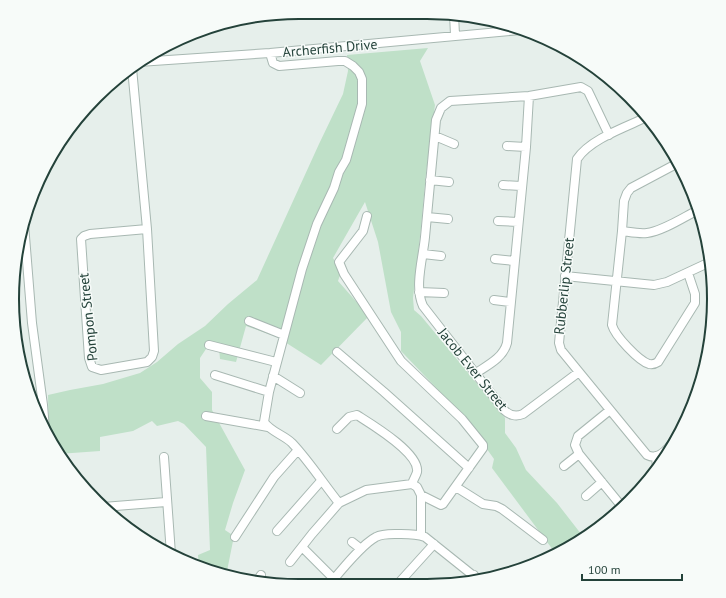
<svg xmlns="http://www.w3.org/2000/svg" width="726" height="598" font-family="'PT Sans',sans-serif">
	<style>
		.green { fill: #bfe0c8 }
		.lines { fill: none; stroke-linecap: round; stroke-linejoin: round }
		.minor-casing { stroke: #a8b8b2; stroke-width: 10 }
		.minor { stroke: #fff; stroke-width: 8 }
		.labels { text-anchor: middle; stroke-width: 3; stroke-linejoin: round; paint-order: stroke }
		.street-label { font-size: 14px; fill: #24423a; stroke: #f7fbf9 }
		.rim { fill: none; stroke: #24423a; stroke-width: 2 }
	</style>
	<rect width="100%" height="100%" fill="#e6efeb"/>
	<!-- green -->
	<path class="green" d="M428 48 420 61 435 105 426 173 421 228 413 298 414 310 421 316 499 410 505 418V433L516 448 526 470 557 503 585 539 556 554 492 468 494 459 464 417 401 351V332L391 312 378 242 365 202 333 258 341 272 338 281 369 316 321 365 277 337 246 326 236 362 220 359 219 348 208 346 200 358V378L212 392V410L245 470 233 503 225 530 234 536 227 571 232 576 207 571 199 567 198 555 210 550 206 447 184 424 178 421 157 426 152 421 133 431 100 437V451L58 454 49 437 48 395 70 390 103 384 140 373 157 362 178 344 205 326 228 304 257 280 319 144 343 94 348 71 347 55Z"/>
	<g class="lines">
		<defs>
			<path id="minor" d="M454 14 455 35
				M270 53 273 63 279 66 338 61H345L353 66 359 72 362 79V104L346 160 339 172 334 188 317 224 302 269 269 392 264 422C271 432 284 435 292 443 309 461 323 483 339 503
				M139 62 270 53 520 30
				M132 68 147 229 154 351 152 357 147 362 101 370 92 367 89 358 81 239 84 236 90 234 147 229
				M647 117C626 127 590 139 577 159L559 343 561 350 647 455C664 464 679 432 686 420
				M435 136 454 144
				M507 146 526 147
				M678 163 631 188 627 193 624 201 622 231 612 325C615 336 639 361 649 364 653 365 655 364 658 362L695 303V294L688 273
				M430 180 449 182
				M503 185 521 186
				M367 216 363 231 339 262 344 274 401 361 462 419 483 445V448L443 504 441 505 421 495
				M427 217 448 219
				M498 221 518 222
				M24 224 32 323 43 405 45 429
				M622 231C630 232 639 234 647 233 663 231 684 217 698 210
				M423 254 441 256
				M495 259 514 261
				M565 276 654 285 667 282 710 262
				M419 292 444 293
				M494 300 510 302
				M249 321 284 335
				M209 345 276 362
				M337 352 384 392 469 468
				M579 372 523 414C516 417 509 415 504 410L423 306C414 287 423 258 425 237 429 198 432 159 436 120L441 108 450 101 529 96 581 87 588 91 609 135
				M476 373C488 365 503 358 507 343L526 147 529 96
				M215 375 269 392
				M273 376 300 393
				M610 410 578 436 575 445 579 454 623 508
				M206 416 268 427
				M337 429 349 417 357 415C371 424 420 453 417 472 416 476 413 480 412 484
				M656 456 657 469
				M164 457 171 554
				M564 466 579 454
				M456 487 483 504 496 506 502 509 543 540
				M586 496 602 482
				M103 507 166 502
				M277 531 321 481
				M235 537 274 477 298 450
				M352 542 361 549
				M302 547 334 579
				M290 562 312 534 339 503 366 490 412 484 417 487 421 495V535
				M257 581 261 575
				M468 582 474 575
				M328 586C339 573 362 544 376 537 383 533 393 534 401 534 410 534 417 534 425 537L480 581
				M396 586 434 544"/>
		</defs>
		<!-- minor casing -->
		<use href="#minor" class="minor-casing"/>
		<!-- minor -->
		<use href="#minor" class="minor"/>
	</g>
	<g class="labels">
		<!-- street labels -->
		<g class="street-label">
			<text transform="translate(330 48) rotate(-5)" y="5">Archerfish Drive</text>
			<text transform="translate(564 286) rotate(-84)" y="5">Rubberlip Street</text>
			<text transform="translate(88 317) rotate(-96)" y="5">Pompon Street</text>
			<text transform="translate(473 369) rotate(51)" y="5">Jacob Ever Street</text>
		</g>
	</g>
	<!-- crop -->
	<path d="M0 0H726V598H0ZM299 19H427A280 280 0 0 1 707 299V299A280 280 0 0 1 427 579H299A280 280 0 0 1 19 299V299A280 280 0 0 1 299 19Z" fill="#f7fbf9" fill-rule="evenodd"/>
	<path class="rim" d="M299 19H427A280 280 0 0 1 707 299V299A280 280 0 0 1 427 579H299A280 280 0 0 1 19 299V299A280 280 0 0 1 299 19Z"/>
	<!-- scale -->
	<path d="M582 574v6h100v-6" fill="none" stroke="#24423a" stroke-width="2"/>
	<text x="588" y="574" font-size="12" fill="#24423a" stroke="#f7fbf9" stroke-width="3" paint-order="stroke">100 m</text>
</svg>
